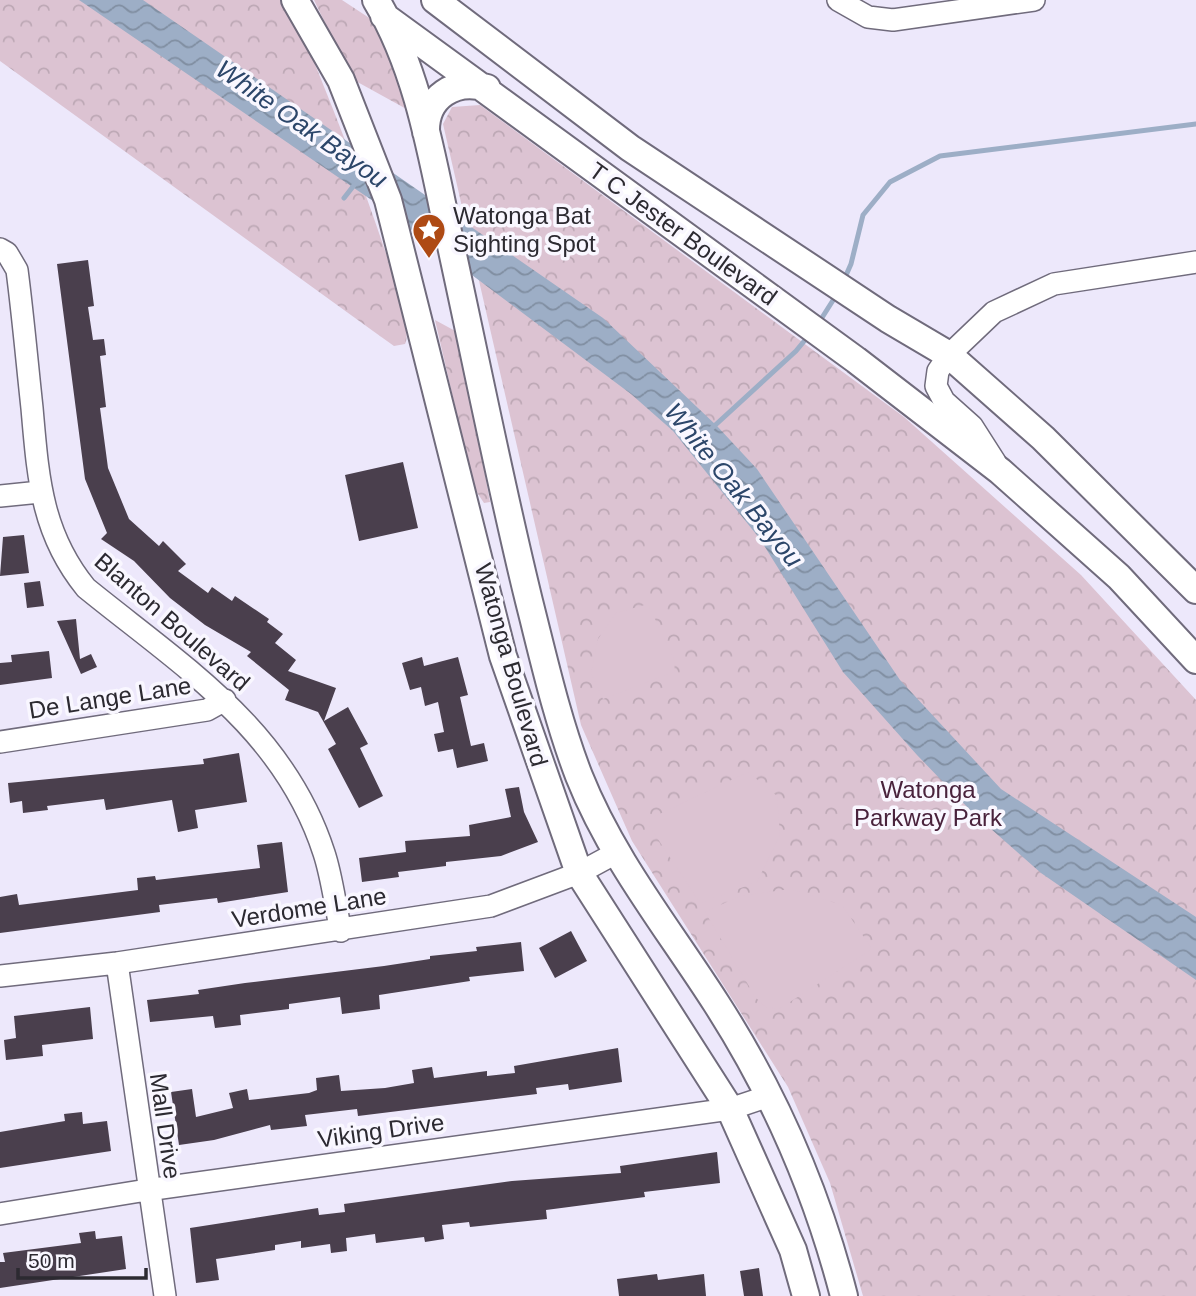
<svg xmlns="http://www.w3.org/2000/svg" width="1196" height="1296" font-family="Arial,sans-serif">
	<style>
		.park { fill: url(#park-crowns) }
		.pitch { fill: #dcc3d2 }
		.water { fill: url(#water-waves) }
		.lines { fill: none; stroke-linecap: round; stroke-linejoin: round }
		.stream { stroke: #9daec6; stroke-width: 5 }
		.building { fill: #4a3f4d }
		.minor-casing { stroke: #706b7c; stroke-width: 24 }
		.major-casing { stroke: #706b7c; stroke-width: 30 }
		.minor { stroke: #fff; stroke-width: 21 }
		.major { stroke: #fff; stroke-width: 26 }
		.labels { text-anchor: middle; stroke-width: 7; stroke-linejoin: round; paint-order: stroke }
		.poi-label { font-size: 24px; fill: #2c2a31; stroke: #f9f7ff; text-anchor: start }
		.street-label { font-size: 24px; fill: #2c2a31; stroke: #f9f7ff }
		.park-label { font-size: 24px; fill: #49223c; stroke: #f9f7ff }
		.water-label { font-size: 26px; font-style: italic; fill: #2c466a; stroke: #f9f7ff }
	</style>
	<defs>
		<pattern id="park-crowns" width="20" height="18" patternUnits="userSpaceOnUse" patternTransform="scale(1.75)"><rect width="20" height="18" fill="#dcc3d2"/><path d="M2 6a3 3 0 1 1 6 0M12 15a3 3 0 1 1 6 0" fill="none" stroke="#bda8b5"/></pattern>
		<pattern id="water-waves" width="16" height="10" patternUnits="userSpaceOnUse" patternTransform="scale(1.75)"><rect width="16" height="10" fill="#9daec6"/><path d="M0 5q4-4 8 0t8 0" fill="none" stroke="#808ea1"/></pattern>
	</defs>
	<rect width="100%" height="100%" fill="#ede8fb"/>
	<!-- park -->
	<path class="park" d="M0 0H288C307 42 421 319 405 344L394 346 373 331 0 61Z
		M314 0H342L383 27 410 111 352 79Z
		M480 105 904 417 1081 575 1196 700V1296H863L830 1183 788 1087 632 841 581 725 443 124 452 107Z
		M435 320 459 333 490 502 484 503 474 488Z"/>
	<!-- pitch -->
	<path class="pitch" d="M648 604 675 662 674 672 603 699 591 673 598 639 616 613Z
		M748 772 777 796 780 835 757 882 700 903 650 827 649 819Z
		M790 889 842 905 872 949 779 1009 766 1007 756 998 705 912 740 896Z"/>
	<!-- water -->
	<path class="water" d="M79 0H143L603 318 717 426 757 469 900 680 1001 789 1196 917V980L1041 873 973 813 917 755 843 672 760 539 673 431 631 394 373 201Z"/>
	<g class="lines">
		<!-- stream -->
		<path class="stream" d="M344 198 355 184
			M843 282 851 264 863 215 890 182 940 156 1196 124
			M818 324 837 294
			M711 429 796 351 810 334"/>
	</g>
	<!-- building -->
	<path class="building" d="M88 260 94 306 88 307 93 340 104 339 106 355 100 356 106 407 100 408 108 468 129 519 159 546 163 541 186 564 178 571 208 593 212 587 232 601 235 596 269 619 267 622 283 634 275 643 296 660 288 671 336 688 324 721 348 707 368 744 360 748 383 796 359 808 328 749 336 744 318 712 285 700 289 690 247 656 251 652 205 625 170 598 134 561 101 539 107 533 85 479 57 264Z
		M403 462 418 528 359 541 345 475Z
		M24 535 29 573 0 576 3 537Z
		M40 581 44 606 27 608 24 583Z
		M76 619 80 659 91 654 97 667 81 674 57 621Z
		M49 651 52 678 0 685V663L12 662 11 655Z
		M422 657 424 666 458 657 468 695 460 697 471 746 484 743 488 761 457 768 453 749 438 752 434 734 444 732 438 702 425 706 421 687 410 690 402 663Z
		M239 753 247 802 195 810 198 828 178 832 172 800 106 810 104 799 47 806 48 810 23 813 22 801 10 803 8 783 204 764 203 759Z
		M519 787 524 812 538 842 501 856 446 862V866L398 872 399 877 362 882 359 858 406 852 405 841 470 836 469 825 511 817 505 789Z
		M282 842 288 892 218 903 217 898 159 905 160 912 0 933V897L17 894 19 905 138 890 137 878 155 876 156 880 260 868 257 845Z
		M571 931 587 961 555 978 539 948Z
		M521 942 524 971 469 977 470 981 379 995 380 1009 342 1014 340 997 289 1004V1009L240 1015 241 1025 215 1028 213 1016 150 1022 147 1000 199 994 198 990 245 983 384 966 430 959V956L477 951 476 947Z
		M90 1007 93 1039 42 1045 43 1056 6 1060 4 1040 16 1038 14 1016Z
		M618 1048 622 1082 569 1090 568 1084 536 1088 537 1094 358 1116 357 1109 305 1115 307 1126 271 1130 270 1125 214 1140 179 1145 171 1092 192 1089 196 1117 233 1108 229 1093 247 1089 249 1100 309 1093 317 1090 316 1078 339 1075 341 1091 385 1088 414 1083 412 1070 432 1067 434 1078 487 1071V1076L515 1073 514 1066Z
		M82 1112 83 1124 107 1121 111 1151 0 1168V1132L65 1121 64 1114Z
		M717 1152 720 1183 644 1192 645 1197 546 1210 547 1219 470 1227 469 1222 442 1225 444 1239 425 1242 424 1237 376 1243 375 1234 346 1238 347 1251 331 1253 330 1244 301 1248V1241L275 1245V1250L216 1259 219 1280 196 1283 190 1228 318 1208 319 1215 345 1212 344 1204 512 1181 621 1173 620 1166Z
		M95 1231 96 1239 122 1236 126 1269 0 1288V1262H5L3 1253 81 1243 79 1233Z
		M759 1268 763 1296H744L740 1271Z
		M657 1274 658 1280 704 1274 706 1296H619L617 1279Z"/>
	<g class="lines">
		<defs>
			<path id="minor" d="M838 0 868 17 893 20 1034 0
				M0 249 7 253 17 270C23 316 27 362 32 408 38 476 41 533 86 588 182 666 284 729 324 853 332 877 335 905 341 931
				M995 462 972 426 944 401 936 386 938 371 949 355 994 312 1054 284 1196 262
				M0 496 40 492
				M0 742 207 710 225 700
				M117 963 165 1296
				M0 976 117 963 491 906 579 873 616 853
				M0 1214 147 1190 730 1109 769 1096"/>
			<path id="major" d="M295 0 341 80 388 200 503 656 579 873 730 1109 793 1250 806 1296
				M376 0C420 73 433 164 451 246 477 365 500 483 529 601 544 660 557 719 579 776 612 859 668 928 716 1003 774 1093 817 1192 844 1296
				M435 0 630 148 888 319 949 355 1043 438 1196 590
				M384 16 856 360 1000 471 1119 577 1196 660
				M426 132C425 97 455 78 487 88"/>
		</defs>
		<!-- minor casing -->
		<use href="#minor" class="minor-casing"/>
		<!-- major casing -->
		<use href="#major" class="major-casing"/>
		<!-- minor -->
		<use href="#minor" class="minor"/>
		<!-- major -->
		<use href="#major" class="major"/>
	</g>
	<!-- icons -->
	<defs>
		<symbol id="sight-pin" viewBox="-11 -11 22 30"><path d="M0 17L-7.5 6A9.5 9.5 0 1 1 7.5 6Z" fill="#ae4a14" stroke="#f9f7ff"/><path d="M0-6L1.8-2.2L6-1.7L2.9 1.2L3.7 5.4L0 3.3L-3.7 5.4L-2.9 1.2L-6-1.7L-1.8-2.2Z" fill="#fff"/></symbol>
	</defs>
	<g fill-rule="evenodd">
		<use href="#sight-pin" x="410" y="211" width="38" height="52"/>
	</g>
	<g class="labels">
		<!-- poi labels -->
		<g class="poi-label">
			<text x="453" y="224">Watonga Bat<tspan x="453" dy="28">Sighting Spot</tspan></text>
		</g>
		<!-- street labels -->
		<g class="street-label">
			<text transform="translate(683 234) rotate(36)" y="8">T C Jester Boulevard</text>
			<text transform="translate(172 622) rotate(41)" y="8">Blanton Boulevard</text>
			<text transform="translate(511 665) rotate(74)" y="8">Watonga Boulevard</text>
			<text transform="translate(110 698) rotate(-9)" y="8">De Lange Lane</text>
			<text transform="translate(309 908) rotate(-9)" y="8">Verdome Lane</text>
			<text transform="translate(165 1126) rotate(82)" y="8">Mall Drive</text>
			<text transform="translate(381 1131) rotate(-8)" y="8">Viking Drive</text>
		</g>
		<!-- park labels -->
		<g class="park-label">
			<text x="928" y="798">Watonga<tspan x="928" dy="28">Parkway Park</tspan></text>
		</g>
		<!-- water labels -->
		<g class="water-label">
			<text transform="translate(302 124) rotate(35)" y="9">White Oak Bayou</text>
			<text transform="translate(734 485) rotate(51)" y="9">White Oak Bayou</text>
		</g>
	</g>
	<!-- scale -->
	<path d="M18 1268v10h128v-10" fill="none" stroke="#2c2a31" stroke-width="3.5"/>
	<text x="28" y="1268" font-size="21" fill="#2c2a31" stroke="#f9f7ff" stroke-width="5" paint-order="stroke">50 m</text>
</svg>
